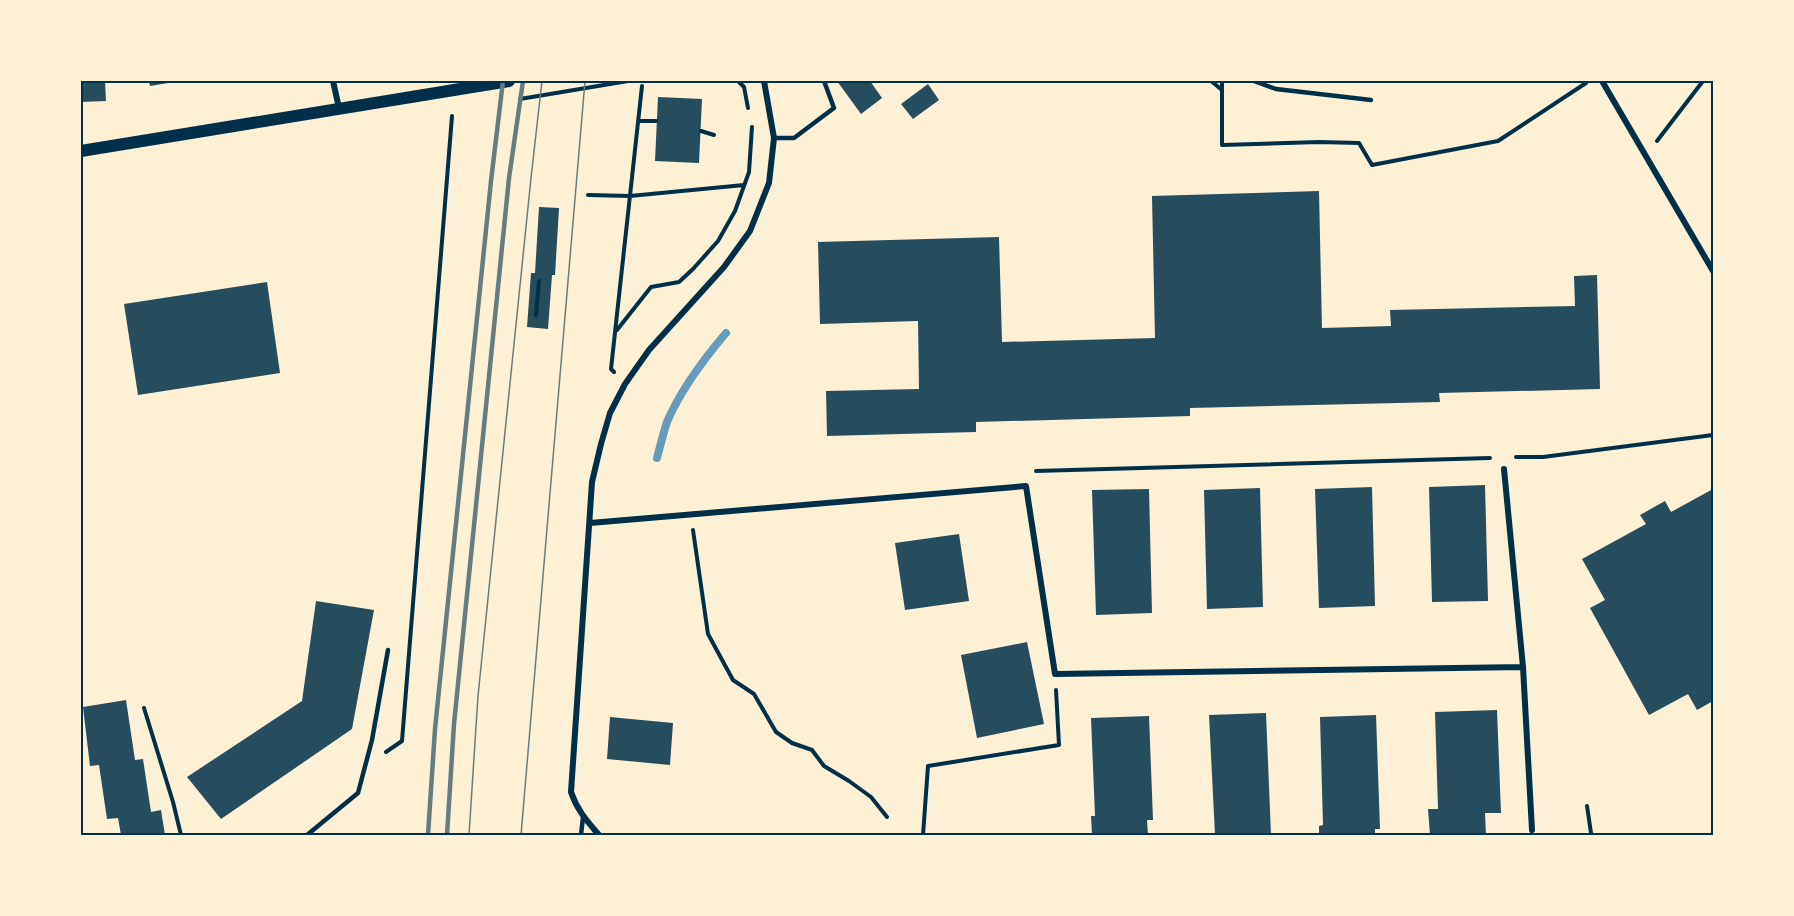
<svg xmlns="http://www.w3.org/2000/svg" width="1794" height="916" font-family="Commissioner,sans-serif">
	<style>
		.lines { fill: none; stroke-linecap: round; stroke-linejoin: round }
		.stream { stroke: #669bbc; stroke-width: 8 }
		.building { fill: #264d5e }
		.path { stroke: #003049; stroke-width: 4 }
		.service { stroke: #003049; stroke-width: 4.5 }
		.minor { stroke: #003049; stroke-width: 6 }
		.secondary { stroke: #003049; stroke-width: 12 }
		.tram { stroke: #657d81; stroke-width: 1.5 }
		.rail { stroke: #657d81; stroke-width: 4.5 }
		.neatline { fill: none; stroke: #003049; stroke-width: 2 }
	</style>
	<rect width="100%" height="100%" fill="#fdf0d5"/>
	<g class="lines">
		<!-- stream -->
		<path class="stream" d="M657 458C660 447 663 434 667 422 681 389 703 360 726 333"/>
	</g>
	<!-- building -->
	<path class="building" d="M81 81H105L106 101 81 102Z
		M149 81H174V82L150 86Z
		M837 81H870L882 98 861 114Z
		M928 84 939 100 913 119 901 104Z
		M658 97 702 99 699 163 655 161Z
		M1319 191 1322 328 1391 326 1390 310 1575 306 1574 276 1597 275 1600 389 1439 393 1440 402 1190 408V416L976 422V432L827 436 826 391 919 389 918 321 820 324 818 242 999 237 1002 342 1155 338 1152 196Z
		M539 207 559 208 555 275H552L548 329 527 327 531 273H535Z
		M267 282 280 373 138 395 124 304Z
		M1485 485 1488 601 1432 602 1429 487Z
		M1372 487 1375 606 1319 608 1315 489Z
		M1260 488 1263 607 1207 609 1204 490Z
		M1149 489 1152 613 1096 615 1092 490Z
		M1713 489V701L1697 710 1688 694 1649 715 1590 608 1605 600 1582 559 1646 524 1640 515 1665 501 1671 512Z
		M959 534 969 601 905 610 895 543Z
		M316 601 374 610 352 729 221 819 187 777 302 701Z
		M1027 642 1044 724 977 738 961 655Z
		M126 700 135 760 143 759 151 812 161 810 165 835H121L118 818 107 819 99 765 90 766 83 707Z
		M1497 710 1501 813H1485L1486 835H1430L1428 809H1438L1435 712Z
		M1266 713 1271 835H1215L1209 715Z
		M1376 715 1380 829H1375V835H1319V826L1323 825 1320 717Z
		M1149 716 1153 820H1147L1148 835H1092L1091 816H1095L1091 718Z
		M610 717 673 723 670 765 607 759Z"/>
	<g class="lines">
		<!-- path -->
		<path class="path" d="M738 81 744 87 748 108
			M1211 81 1222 90
			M1222 81V145L1319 142 1359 143 1372 165 1498 141 1586 83
			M520 99 628 81
			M638 121H656
			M701 131 714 135
			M1657 141 1703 81
			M588 195 630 196 744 185
			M536 315 539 281
			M617 330 651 287 679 282 693 269 718 241 735 211 749 172 752 127
			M614 372 611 369 642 86
			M1516 457H1543L1713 435
			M1036 471 1490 458
			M693 530 708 634 733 680 754 694 776 732 792 743 812 750 824 766 849 781 871 797 887 817
			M144 708 173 802 181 835
			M386 752 402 741 452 116
			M1587 806 1591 833
			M923 835 928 766 1059 745 1056 690"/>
		<!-- service -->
		<path class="service" d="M1254 81 1276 89 1371 100
			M774 138H794L834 108 824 81
			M307 835 358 793 372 740 388 650
			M581 835 583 817"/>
		<!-- minor -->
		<path class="minor" d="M333 81 339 108
			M1602 81 1713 271
			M1504 469 1523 667 1532 830
			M590 523 1026 486 1055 674 1523 667
			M599 835C587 821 577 810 571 792L592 482 601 444 610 413 625 384 649 350 724 267 750 231 769 183 774 138 764 81"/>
		<!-- secondary -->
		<path class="secondary" d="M81 151 509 81"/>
		<!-- tram -->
		<path class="tram" d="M469 835 478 696 531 178 542 81
			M521 835 585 81"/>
		<!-- rail -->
		<path class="rail" d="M428 835 435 729 491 181 503 81
			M447 835 454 724 509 178 523 81"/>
	</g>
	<!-- border -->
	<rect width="1794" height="916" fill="none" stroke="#fdf0d5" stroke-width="165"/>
	<rect x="82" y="82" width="1630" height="752" class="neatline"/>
</svg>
